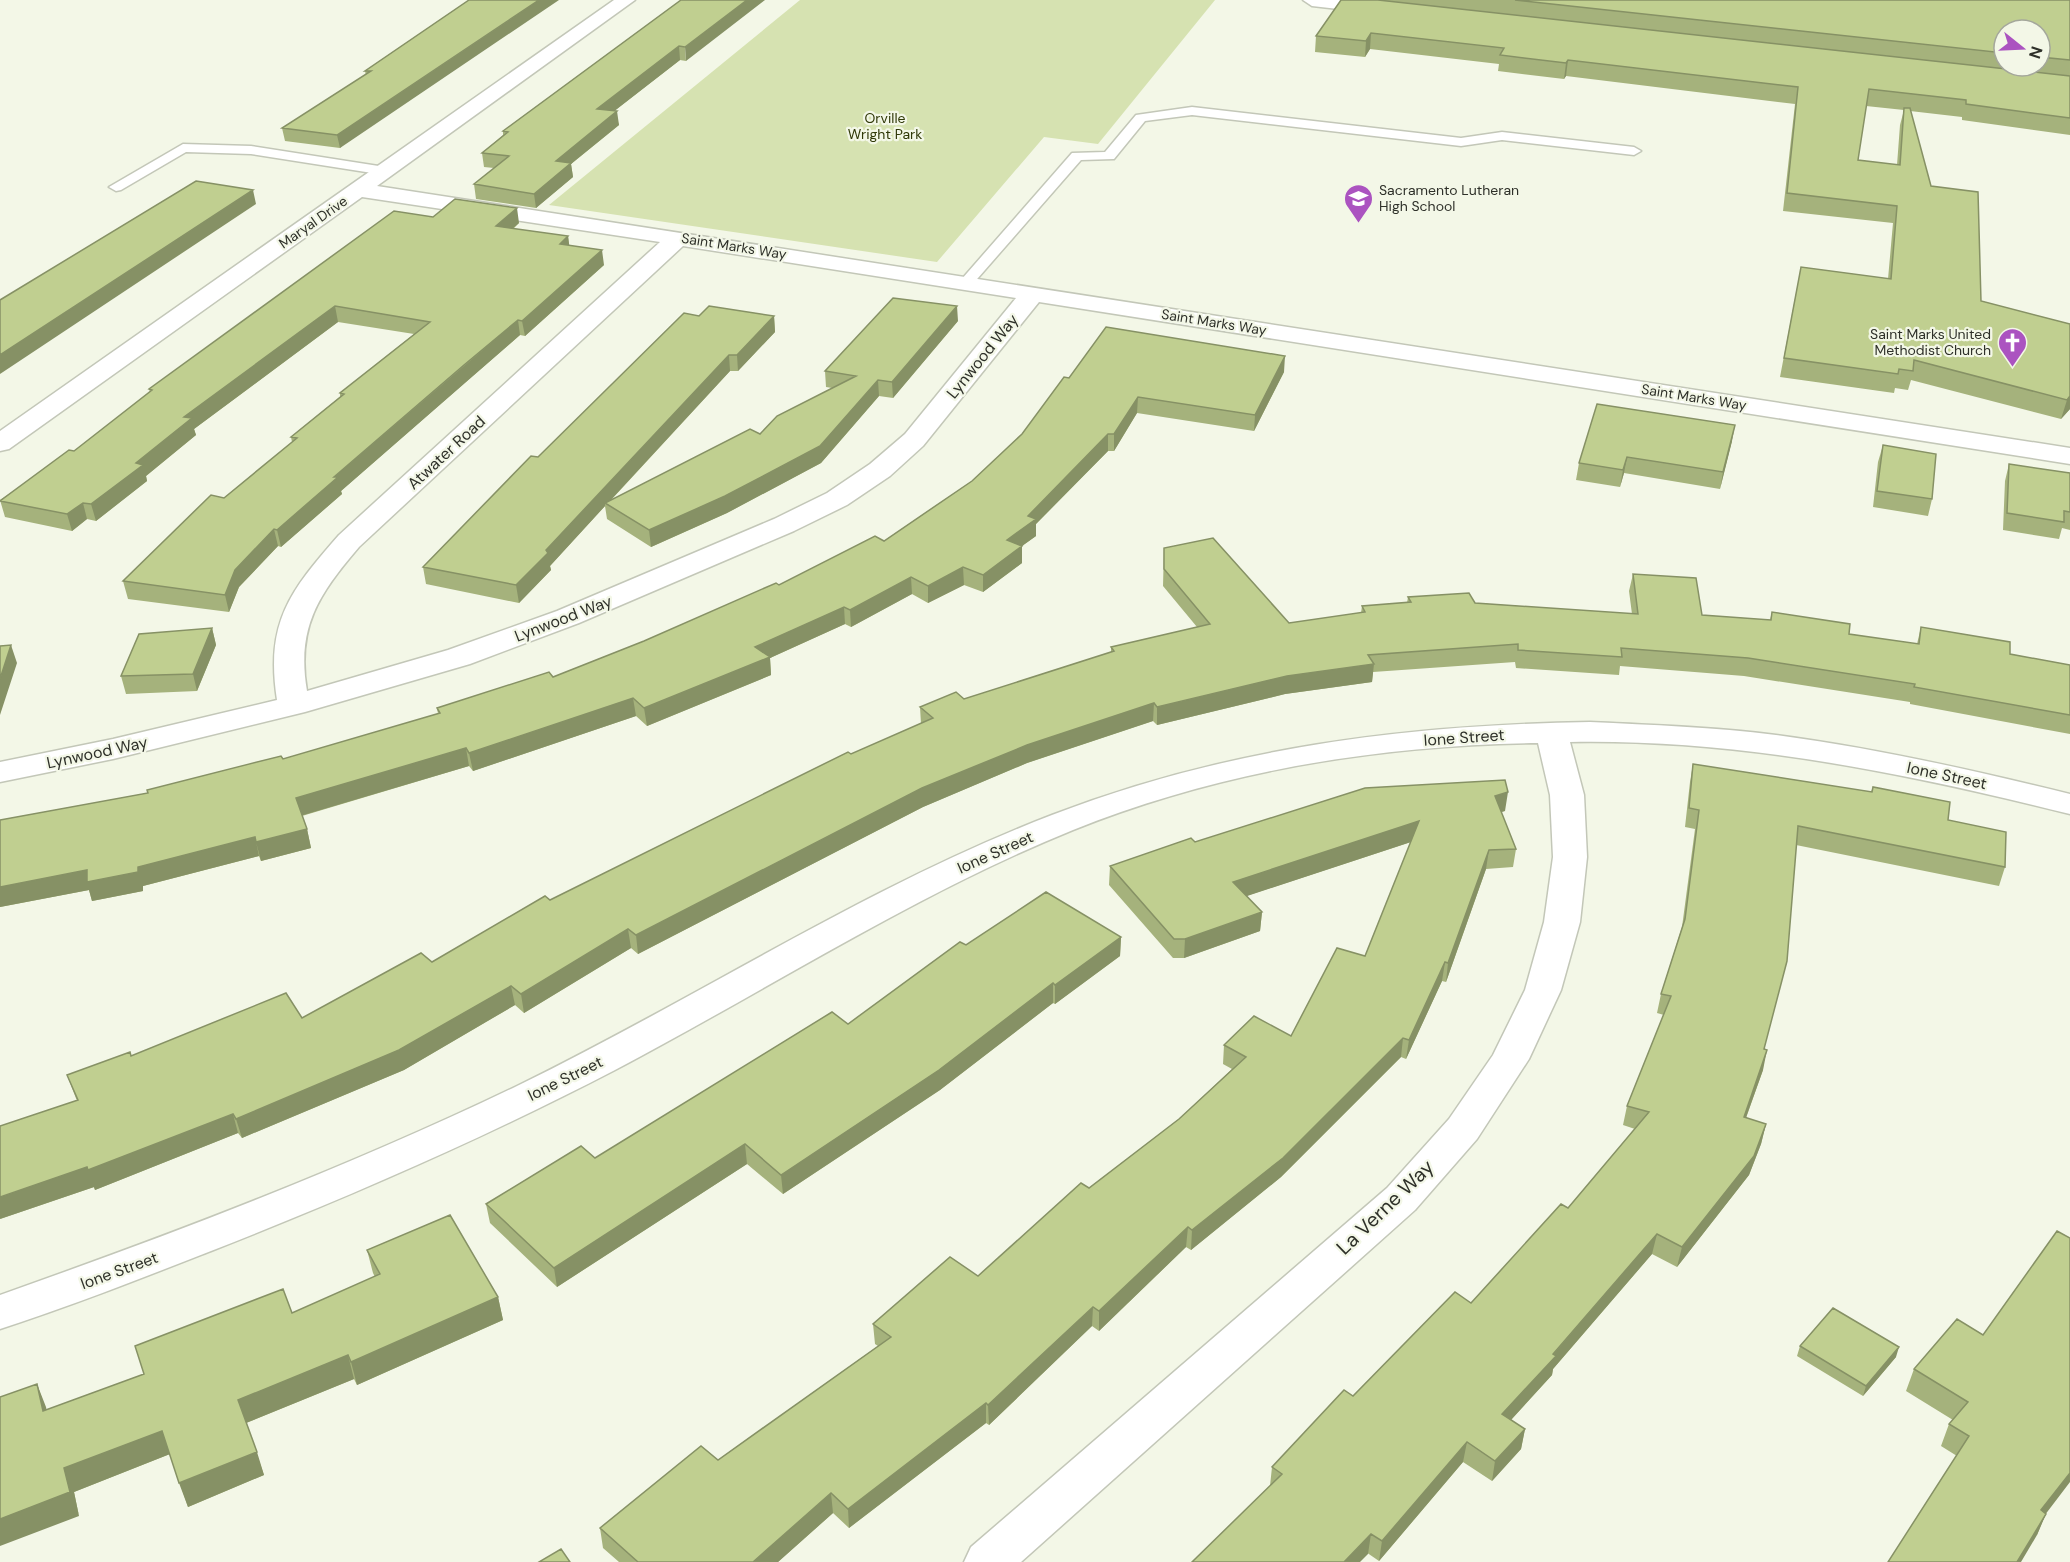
<svg xmlns="http://www.w3.org/2000/svg" width="2070" height="1562" font-family="'DM Sans',sans-serif">
	<style>
		.green { fill: #d6e2b1 }
		.lines { fill: none; stroke-linecap: round; stroke-linejoin: round }
		.service-casing { stroke: #c3c7b8; stroke-width: 3 }
		.minor-casing { stroke: #c3c7b8; stroke-width: 3 }
		.service { fill: #fff; fill-rule: evenodd }
		.minor { fill: #fff; fill-rule: evenodd }
		.wall { fill: #a5b27c; fill-rule: evenodd }
		.shaded-wall { fill: #869165 }
		.building { fill: #c0cf90; stroke: #869165; stroke-width: 1.5 }
		.labels { text-anchor: middle; stroke-width: 4.5; stroke-linejoin: round; paint-order: stroke }
		.far-park-label { font-size: 14px; fill: #303908; stroke: #f3f7e7 }
		.far-poi-label { font-size: 14px; fill: #2e3029; stroke: #f3f7e7; text-anchor: start }
		.far-street-label { font-size: 14px; fill: #2e3029; stroke: #f3f7e7 }
		.street-label { font-size: 16px; fill: #2e3029; stroke: #f3f7e7 }
		.near-street-label { font-size: 20px; fill: #2e3029; stroke: #f3f7e7 }
	</style>
	<rect width="100%" height="100%" fill="#f3f7e7"/>
	<!-- green -->
	<path class="green" d="M800 0H1215L1098 144 1044 137 937 262 549 205Z"/>
	<g class="lines">
		<defs>
			<path id="service" d="M1192 107 1461 138 1502 132 1634 147 1641 151 1634 155 1502 140 1461 146 1192 115 1145 121 1114 159 1081 160 971 286H961L958 283 961 280 1072 153 1105 152 1136 115Z
				M183 144 251 146 385 167 392 171 385 175 251 154 186 152 121 190 116 191 109 187Z"/>
			<path id="minor" d="M614 0H635L377 186 2070 448V464L1039 302 923 446 890 476 847 505 794 531 579 623 470 664 305 712 113 759 0 782V762L113 739 277 700C265 622 290 591 339 535L660 242 362 197 9 449 0 451V431ZM683 246 1016 298 905 434 870 464 827 493 774 519 557 611 448 650 307 691C296 627 319 594 359 547Z
				M1303 0H1361L1389 4 1391 8 1382 14 1312 6Z
				M1590 722C1652 725 1714 727 1776 735 1875 748 1973 770 2070 794V814C1906 773 1740 739 1570 742L1584 795 1587 857 1580 922 1561 990 1529 1059 1477 1139 1415 1210 1021 1562H964L971 1547 1387 1188 1449 1119 1493 1055 1525 990 1544 922 1553 857 1550 795 1538 743C1380 745 1220 771 1073 830 913 895 767 990 615 1070 484 1138 349 1197 211 1251 142 1278 71 1306 0 1329V1295C175 1233 349 1167 517 1086 696 999 865 887 1052 815 1226 748 1404 725 1590 722Z"/>
		</defs>
		<!-- service casing -->
		<use href="#service" class="service-casing"/>
		<!-- minor casing -->
		<use href="#minor" class="minor-casing"/>
		<!-- service -->
		<use href="#service" class="service"/>
		<!-- minor -->
		<use href="#minor" class="minor"/>
	</g>
	<!-- wall -->
	<path class="wall" d="M469 0 340 148 285 141 282 128 366 75 365 71Z
		M681 0 686 61 680 60 614 111 619 125 571 164 573 177 536 208 476 199 474 184 494 168 484 167 482 153 503 135V131Z
		M1341 0H2070V135L1962 120V117L1910 111 1931 186 1981 301 2070 324V409L2061 419 1911 380 1908 390 1895 388 1894 393 1780 377 1801 267 1888 279 1893 223 1783 211 1795 104 1566 76 1564 79 1498 71 1499 64 1370 49 1365 57 1315 52 1316 36ZM2004 30H2040V66H2004ZM1866 106 1904 110 1900 125 1897 165 1858 160Z
		M433 217 519 223 513 229 568 236 569 245 604 265 525 336 520 335 467 381 341 491 342 494 281 547 278 546 239 587 229 612 128 599 123 581 292 442 291 437 340 397V393L414 334 338 322 194 429 196 435 146 476 147 481 96 521 87 519 72 531 5 517 0 500 74 451 150 392 149 389Z
		M699 316H774L775 332 738 371H730L612 499 760 434 832 388 826 387 825 371 958 321 893 398 879 396 821 463 727 513 651 547 607 519 605 506 550 566 551 570 519 603 426 584 423 567 538 457Z
		M1284 372 1254 431 1137 413 1114 451H1108L1036 524V536L1022 546V563L983 592 964 585 928 603 912 594 851 627 845 624 770 658 771 675 647 726 636 716 473 771 469 766 302 816 307 829 311 848 261 861 259 856 143 886V891L92 901 89 890 0 907V820L148 793 283 759 438 714 437 708 553 677 644 641 884 541 972 481 1022 434 1069 378Z
		M1732 441 1720 489 1624 473 1620 487 1576 480 1579 463Z
		M1883 445 1932 499 1928 516 1873 507 1878 462Z
		M2009 464 2070 473V530L2062 528 2059 539 2003 530 2005 481Z
		M1164 548 1289 623 1361 613 1362 606 1407 603 1408 597 1475 603 1632 614 1629 591 1633 574 1702 615 1770 620 1772 612 1849 634 1917 644 1921 627 2010 654 2070 665V734L1910 704V702L1744 676 1620 666 1619 675 1516 668 1515 662 1373 672 1372 682 1285 694 1157 725 1153 721 1027 763 923 807 638 954 631 948 524 1013 515 1005 404 1070 242 1138 238 1133 95 1190 94 1187 0 1219 77 1101 67 1075 131 1056 302 1018 432 962 550 900 851 754 921 724 920 707 964 699 1111 652V647L1197 627 1163 586Z
		M212 628 216 645 197 691 126 694 121 676Z
		M1693 764 1871 792 1873 787 1948 820 2005 867 1999 886 1796 845 1764 1049 1763 1070 1746 1118 1766 1124 1761 1144 1749 1175 1677 1267 1652 1254 1553 1369 1552 1375 1511 1420 1525 1429 1521 1449 1492 1481 1463 1462 1379 1561 1270 1486 1272 1467 1353 1396 1471 1303 1568 1208 1635 1129 1623 1125 1627 1106 1664 1015 1657 1013 1661 994 1682 927 1695 829 1685 827 1690 782Z
		M1505 811 1501 812 1516 849 1513 867 1486 869 1446 982 1442 981 1406 1059 1401 1057 1281 1177 1191 1250 1186 1247 1099 1331 1092 1326 989 1425 986 1423 849 1528 833 1513 778 1562H619L603 1548 600 1528 718 1460 878 1346 875 1344 873 1324 978 1276 1089 1188 1179 1119 1232 1069 1223 1064 1224 1045 1291 1036 1365 956 1411 842 1246 896 1262 912 1260 931 1184 958H1173L1109 885 1110 866 1195 842Z
		M1121 937 1120 956 1055 1004 1053 1003 940 1090 783 1194 747 1164 557 1287 490 1223 486 1204 595 1158 848 1024 966 945Z
		M367 1250 498 1297 503 1320 357 1385 354 1379 246 1423 264 1475 188 1507 170 1454 74 1492 79 1516 37 1384 46 1410 144 1374 292 1313 375 1277 373 1273Z
		M1957 1319 2046 1513 2037 1535 1957 1456 1941 1446 1949 1424 1953 1420 1906 1391 1914 1369Z
		M1800 1346 1896 1357 1863 1396 1797 1356Z"/>
	<!-- shaded-wall -->
	<path class="shaded-wall" d="M539 0H559L340 148 337 135Z
		M747 0H765L686 61 685 47Z
		M1371 33 1370 49 1365 57 1366 41Z
		M679 46 680 60 599 123 597 109Z
		M1568 60 1566 76 1564 79 1566 63Z
		M617 111 619 125 571 164 573 177 536 208 534 194 556 161Z
		M253 190 256 204 0 374V355Z
		M517 208 519 223 498 241 496 226Z
		M568 236 570 251 560 244Z
		M602 250 604 265 525 336 522 321Z
		M335 306 338 322 194 429 196 435 146 476 147 481 96 521 91 504 136 463 184 417Z
		M957 306 958 321 893 398 892 382Z
		M774 316 775 332 738 371 737 355Z
		M518 320 520 335 341 491 342 494 281 547 277 530 334 477Z
		M729 355 730 371 607 504 605 503V506L550 566 551 570 519 603 516 585 546 550Z
		M1285 356 1284 372 1254 431 1255 415Z
		M878 380 879 396 821 463 727 513 651 547 649 530Z
		M2070 396V409L2061 419 2067 400Z
		M1138 397 1137 413 1114 451V434Z
		M1735 425 1732 441 1720 489 1723 472Z
		M1108 434V451L1036 524V536L1022 546V563L983 592V575L1007 540 1028 516Z
		M1627 457 1624 473 1620 487 1623 470Z
		M83 503 87 519 72 531 67 514Z
		M274 529 278 546 239 587 229 612 225 595 235 570Z
		M963 567 964 585 928 603V586Z
		M911 577 912 594 851 627 850 610Z
		M844 607 845 624 770 658 771 675 647 726 644 708 755 647Z
		M212 628 216 645 197 691 193 674Z
		M11 645 17 663 0 715V679Z
		M1374 664 1372 682 1285 694 1157 725V707L1287 676Z
		M633 698 636 716 473 771 469 753Z
		M1154 703 1153 721 1027 763 923 807 638 954 636 935 922 788 1027 745Z
		M466 748 469 766 300 816 296 798Z
		M1508 792 1505 811 1492 815 1495 796Z
		M1419 821 1417 840 1232 901 1233 882Z
		M307 829 311 848 261 861 256 842Z
		M255 837 259 856 143 886V891L92 901 89 890 0 907V887L87 870 138 867Z
		M1489 850 1486 869 1446 982 1448 963Z
		M1262 912 1260 931 1184 958 1185 939Z
		M628 929 631 948 524 1013 521 994Z
		M1121 937 1120 956 1055 1004V985Z
		M1445 962 1442 981 1406 1059 1409 1040Z
		M1053 983V1003L940 1090 783 1194 781 1175Z
		M511 986 515 1005 404 1070 242 1138 236 1119Z
		M1403 1038 1401 1057 1281 1177 1191 1250 1192 1230Z
		M1767 1050 1763 1070 1739 1137 1744 1117Z
		M233 1114 238 1133 95 1190 88 1170Z
		M1766 1124 1761 1144 1749 1175 1677 1267 1682 1247Z
		M745 1144 747 1164 557 1287 554 1268Z
		M87 1167 94 1187 0 1219V1197Z
		M1188 1227 1186 1247 1099 1331V1311Z
		M1657 1234 1652 1254 1553 1369 1552 1375 1498 1434 1502 1414Z
		M498 1297 503 1320 357 1385 351 1362Z
		M1093 1307 1092 1326 989 1425 988 1405Z
		M1899 1347 1896 1357 1863 1396 1866 1386Z
		M348 1355 354 1379 246 1423 238 1400Z
		M37 1384 46 1407 52 1435 43 1411Z
		M986 1403V1423L849 1528 848 1509Z
		M1525 1429 1521 1449 1492 1481 1495 1461Z
		M162 1431 170 1454 74 1492 79 1516 0 1546V1519L64 1468Z
		M1467 1442 1463 1462 1379 1561 1382 1541Z
		M257 1452 264 1475 188 1507 179 1483Z
		M2070 1473V1482L2032 1532 2041 1510Z
		M831 1493 833 1513 778 1562H753Z
		M2046 1514 2037 1535 2021 1562H2017Z
		M1371 1534 1368 1554 1360 1562H1344Z"/>
	<!-- building -->
	<path class="building" d="M469 0H539L337 135 282 128 371 71H365Z
		M681 0H747L685 47 679 46 597 109 617 111 556 161 571 163 534 194 474 184 509 156 482 153 508 132 503 131Z
		M1341 0H1378L2070 76V118L1966 104V100L1869 89 1858 160 1900 165 1904 108H1910L1931 186 1978 192 1981 301 2070 324V396L2067 400 1914 360 1913 371 1899 369 1898 374 1784 358 1801 267 1891 279 1897 206 1787 193 1798 87 1568 60 1566 63 1500 55 1504 48 1371 33 1366 41 1316 36Z
		M1515 0H2070V60L2040 57V30H2004V53Z
		M196 181 253 190 0 355V300Z
		M455 199 517 208 496 226 568 236 560 244 602 250 522 321 518 320 464 365 334 477H338L277 530 274 529 235 570 225 595 123 581 211 495 224 498 297 438 291 437 344 394 340 393 430 322 335 306 184 417 192 418 136 463 143 465 91 504 83 503 67 514 0 501 69 450 74 451 152 390 149 389 394 211 433 217Z
		M893 298 957 306 892 382 878 380 820 446 725 496 649 530 605 503 750 429 760 434 777 416 856 376 825 371Z
		M709 306 774 316 737 355H729L546 550 548 553 516 585 423 567 531 456 538 457 684 313 699 316Z
		M1106 327 1285 356 1255 415 1138 397 1114 434H1108L1028 516 1036 519 1007 540 1022 546 983 575 963 567 928 586 911 577 850 610 844 607 755 647 770 657 644 708 633 698 469 753 466 748 296 798 307 829 256 842 255 837 138 867V872L87 882V870L0 887V820L148 793 147 790 281 756 283 759 440 713 437 708 549 672 553 677 644 641 776 583 779 585 875 536 884 541 972 481 1022 434 1064 377 1069 378Z
		M1597 404 1735 425 1723 472 1627 457 1623 470 1579 463Z
		M1883 445 1936 454 1932 499 1877 491Z
		M2009 464 2070 473V512L2064 511V522L2007 513Z
		M1213 538 1289 623 1365 612 1362 606 1411 602 1408 597 1469 593 1475 603 1638 614 1633 574 1696 578 1702 615 1771 620 1772 612 1850 624 1849 634 1919 644 1921 627 2010 642V654L2070 665V715L1914 687 1915 684 1748 658 1621 648 1622 657 1518 650V644L1368 655 1374 664 1287 676 1157 707 1154 703 1027 745 922 788 636 935 628 929 521 994 511 986 399 1050 236 1119 233 1114 88 1170 87 1167 0 1197V1126L78 1100 67 1075 130 1052 131 1056 286 993 302 1018 421 953 432 962 545 896 550 900 848 752 851 754 933 718 920 707 956 692 964 699 1114 651 1111 647 1210 624 1164 569V548Z
		M212 628 193 674 121 676 139 634Z
		M11 645 0 679V646Z
		M1693 764 1872 792 1873 787 1950 802 1948 820 2006 832 2005 867 1798 826 1787 961 1764 1049 1767 1050 1744 1117 1766 1124 1754 1156 1682 1247 1657 1234 1553 1354 1556 1356 1502 1414 1525 1429 1495 1461 1467 1442 1382 1541 1371 1534 1344 1562H1192L1282 1474 1272 1467 1344 1390 1353 1396 1455 1292 1471 1303 1561 1204 1568 1208 1649 1112 1627 1106 1671 996 1661 994 1685 919 1699 810 1689 808Z
		M1505 780 1508 792 1495 796 1516 849 1489 850 1448 963 1445 962 1409 1040 1403 1038 1283 1158 1192 1230 1188 1227 1099 1311 1093 1307 988 1405 986 1403 848 1509 831 1493 753 1562H638L600 1528 701 1446 718 1460 891 1337 873 1324 950 1257 978 1276 1081 1183 1089 1188 1179 1119 1246 1057 1224 1045 1254 1016 1291 1036 1337 948 1365 956 1419 821 1233 882 1262 912 1185 939H1174L1110 866 1191 838 1195 842 1365 788Z
		M1046 892 1121 937 1055 985 1053 983 939 1070 781 1175 745 1144 554 1268 486 1204 581 1146 595 1158 832 1012 848 1024 960 942 966 945Z
		M450 1215 498 1297 351 1362 348 1355 238 1400 257 1452 179 1483 162 1431 64 1468 70 1492 0 1519V1397L37 1384 43 1411 144 1374 135 1346 283 1289 292 1313 380 1274 367 1250Z
		M2057 1231 2070 1238V1473L2041 1510 2046 1514 2017 1562H1888L1969 1436 1949 1424 1968 1402 1914 1369 1957 1319 1983 1335Z
		M1833 1308 1899 1347 1866 1386 1800 1346Z
		M561 1549 570 1562H539Z"/>
	<!-- icons -->
	<defs>
		<symbol id="school-pin" viewBox="-11 -11 22 30"><path d="M0 17L-7.5 6A9.5 9.5 0 1 1 7.5 6Z" fill="#ab53c0" stroke="#f3f7e7"/><path d="M0-5L7-2L0 1L-7-2ZM-4 1L0 2.5L4 1V4Q0 6-4 4Z" fill="#fff"/></symbol>
		<symbol id="church-pin" viewBox="-11 -11 22 30"><path d="M0 17L-7.5 6A9.5 9.5 0 1 1 7.5 6Z" fill="#ab53c0" stroke="#f3f7e7"/><path d="M-1.2-6h2.4v3.5h3.3v2.4h-3.3V6h-2.4V-.1h-3.3v-2.4h3.3Z" fill="#fff"/></symbol>
	</defs>
	<g fill-rule="evenodd">
		<use href="#school-pin" x="1342" y="182" width="33" height="45"/>
		<use href="#church-pin" x="1996" y="326" width="33" height="45"/>
	</g>
	<g class="labels">
		<!-- far-park labels -->
		<g class="far-park-label">
			<text x="885" y="123">Orville<tspan x="885" dy="16">Wright Park</tspan></text>
		</g>
		<!-- far-poi labels -->
		<g class="far-poi-label">
			<text x="1379" y="195">Sacramento Lutheran<tspan x="1379" dy="16">High School</tspan></text>
			<text x="1991" y="339" text-anchor="end">Saint Marks United<tspan x="1991" dy="16">Methodist Church</tspan></text>
		</g>
		<!-- far-street labels -->
		<g class="far-street-label">
			<text transform="translate(313 222) rotate(-35)" y="5">Maryal Drive</text>
			<text transform="translate(734 246) rotate(9)" y="5">Saint Marks Way</text>
			<text transform="translate(1214 322) rotate(9)" y="5">Saint Marks Way</text>
			<text transform="translate(1694 397) rotate(9)" y="5">Saint Marks Way</text>
		</g>
		<!-- street labels -->
		<g class="street-label">
			<text transform="translate(982 356) rotate(-51)" y="6">Lynwood Way</text>
			<text transform="translate(446 452) rotate(-43)" y="6">Atwater Road</text>
			<text transform="translate(563 618) rotate(-21)" y="6">Lynwood Way</text>
			<text transform="translate(1464 737) rotate(-4)" y="6">Ione Street</text>
			<text transform="translate(97 752) rotate(-12)" y="6">Lynwood Way</text>
			<text transform="translate(1947 775) rotate(12)" y="6">Ione Street</text>
			<text transform="translate(995 852) rotate(-24)" y="6">Ione Street</text>
			<text transform="translate(565 1078) rotate(-26)" y="6">Ione Street</text>
			<text transform="translate(119 1270) rotate(-20)" y="6">Ione Street</text>
		</g>
		<!-- near-street labels -->
		<g class="near-street-label">
			<text transform="translate(1385 1207) rotate(-44)" y="7">La Verne Way</text>
		</g>
	</g>
	<!-- north arrow -->
	<g transform="translate(2022 48) rotate(108)"><circle r="28" fill="#f3f7e7" stroke="#a4a79b" stroke-width="1.5"/>
	<path d="M0-4.5L10 22L0 15L-10 22Z" fill="#ab53c0"/>
	<text y="-9" font-size="16" font-weight="bold" text-anchor="middle" fill="#2e3029">N</text>
	</g>
</svg>
